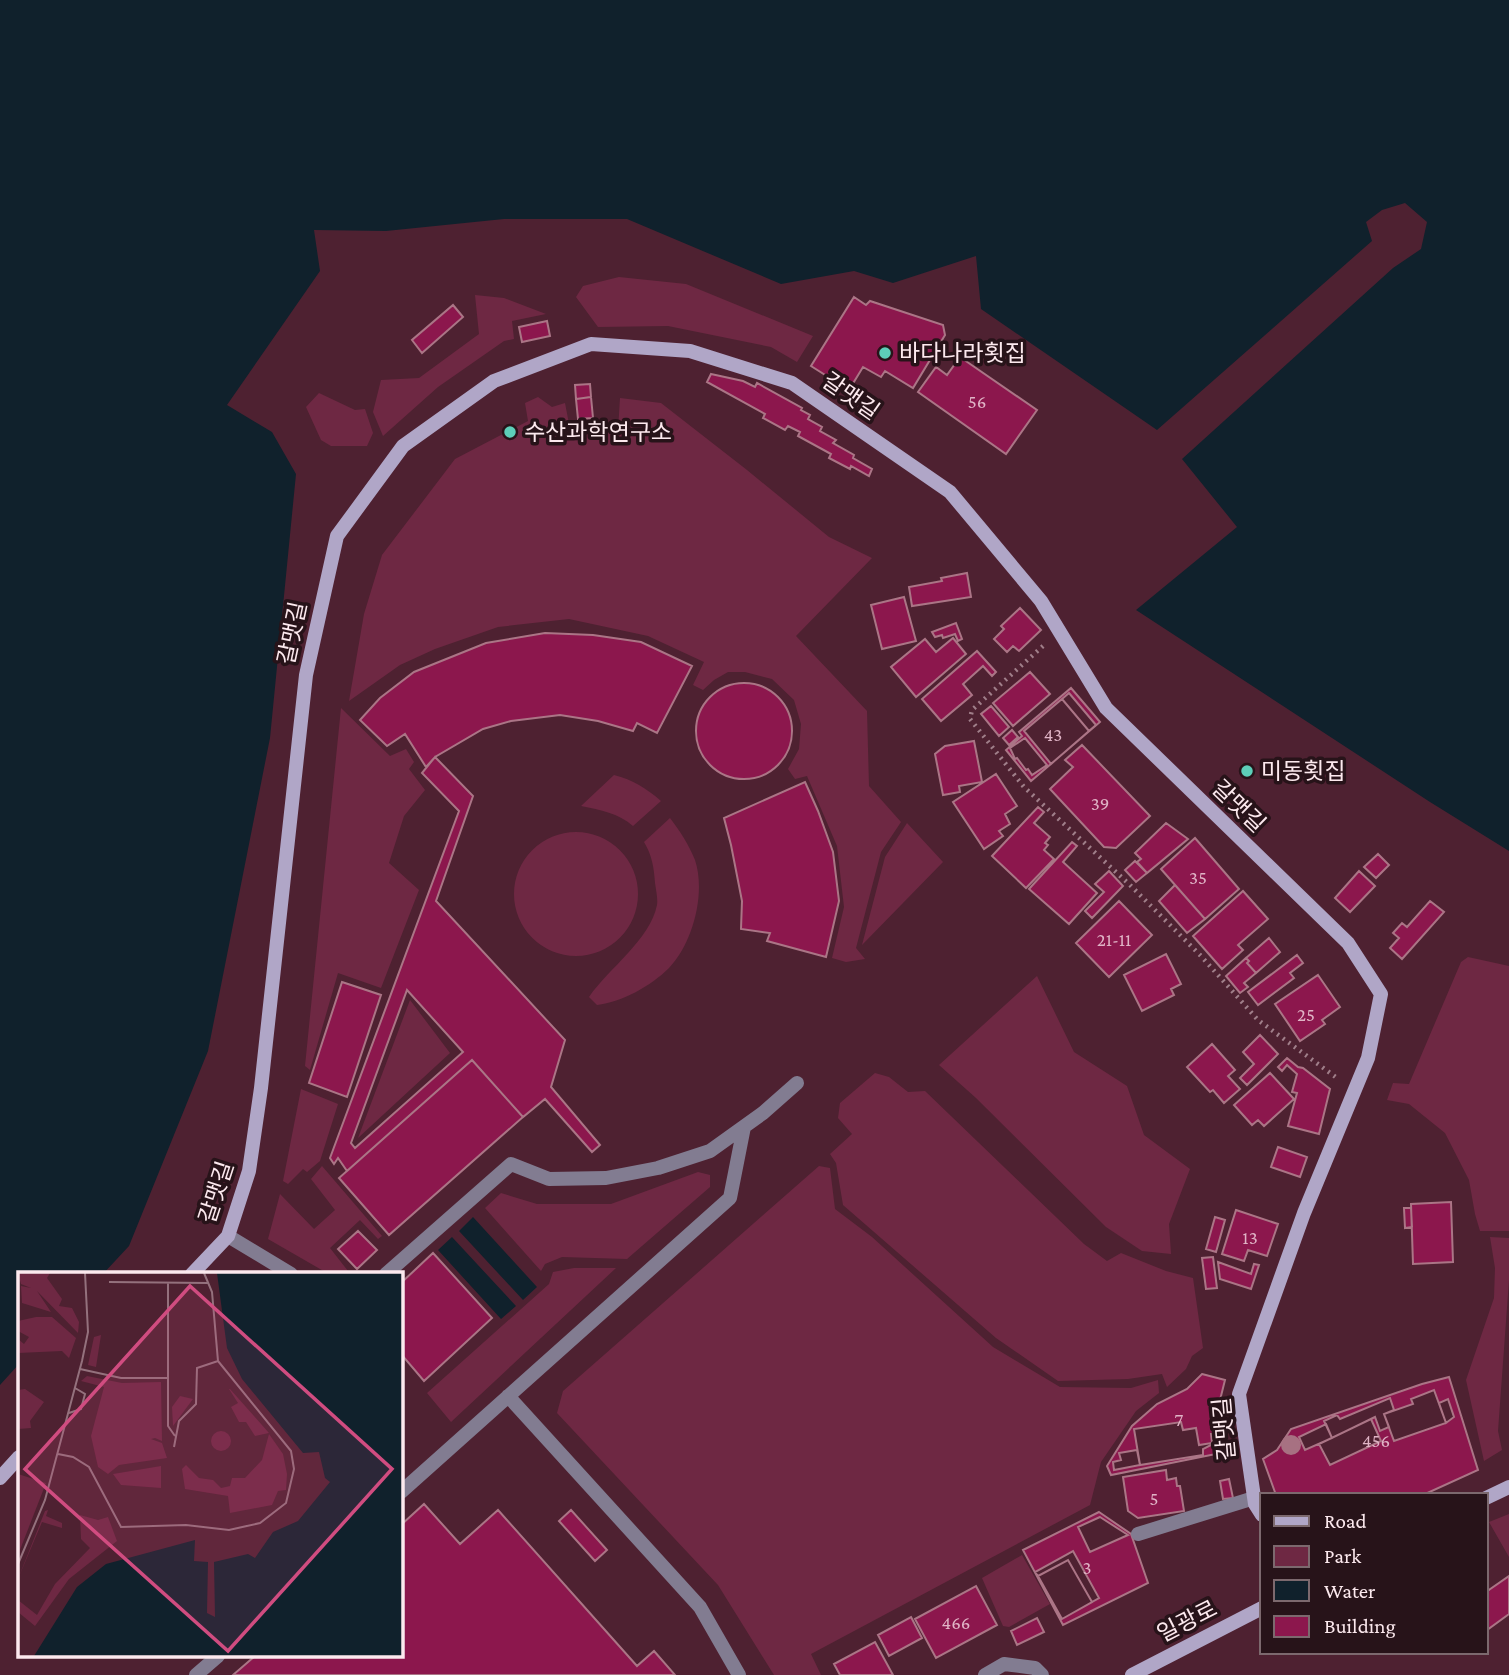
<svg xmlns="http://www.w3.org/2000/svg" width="1509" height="1675" font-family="'Crimson Pro','Noto Sans KR',serif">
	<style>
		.green { fill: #6e2843 }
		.water { fill: #10212c }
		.building { fill: #8c174d; stroke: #ab7586; stroke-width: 2; fill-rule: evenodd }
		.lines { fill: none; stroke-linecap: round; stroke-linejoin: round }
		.path { stroke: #a07f8a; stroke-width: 4.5; stroke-dasharray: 2 5; stroke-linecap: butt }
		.lane { stroke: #827c91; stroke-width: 14 }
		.secondary { stroke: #b0a6c7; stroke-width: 14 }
		.tree { fill: #a77182 }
		.poi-dot { fill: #5dceb9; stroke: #271319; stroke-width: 2.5 }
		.labels { text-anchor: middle; stroke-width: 7; stroke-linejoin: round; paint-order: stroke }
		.number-label { font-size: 19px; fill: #e0b4c6 }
		.poi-label { font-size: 23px; fill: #fce9ee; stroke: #271319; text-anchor: start }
		.street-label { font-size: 23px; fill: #fce9ee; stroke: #271319 }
		.inset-road { fill: none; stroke: #94717d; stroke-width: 2 }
		.view { fill: #d04c80; fill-opacity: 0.15; stroke: #d04c80; stroke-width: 3.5 }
		.inset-edge { fill: none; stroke: #fce9ee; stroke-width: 3.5 }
	</style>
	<rect width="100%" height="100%" fill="#4e2131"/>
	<!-- green -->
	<path class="green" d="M619 277 686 284 813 336 797 362 771 347 668 326 598 327 576 297 583 286Z
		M475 295 504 298 546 314 512 321 514 339 504 341 438 387 383 436 373 412 381 380 419 378 479 334Z
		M319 393 355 410 365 409 373 433 367 446H331L321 440 306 407Z
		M538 397 552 407 565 403 570 429 618 430 620 398 661 403 747 470 829 537 872 558 796 636 867 711 869 786 901 822 881 852 856 948 865 959 846 962 832 958 844 907 837 846 807 776 795 779 788 769 799 749 801 724 794 700 772 679 745 672H728L714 680 703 690 693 685 704 662 648 636 569 619 498 627 435 649 400 665 349 701 364 614 382 555 455 459 528 421 525 403Z
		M341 708 390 756 406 749 414 762 409 769 425 790 404 816 389 863 419 890 381 988 338 973 310 1070 305 1066Z
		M614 775C633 780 646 788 661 801L633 826C618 813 601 810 581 806Z
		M670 818C680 831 689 845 695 860 706 893 693 943 669 968 651 986 622 1002 597 1005L589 997C609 968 650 940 657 905 658 899 656 890 655 883 654 868 652 855 644 842Z
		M907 823 943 862 862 945 885 857Z
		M514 894a62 62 0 1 1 124 0a62 62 0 1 1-124 0Z
		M1468 957 1509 966V1231H1480L1475 1214 1469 1180 1445 1133 1409 1104 1387 1100 1393 1083 1409 1084 1461 962Z
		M1037 976 1074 1052 1127 1086 1144 1135 1190 1169 1169 1224 1171 1254 1142 1251 1106 1227 976 1098 939 1065Z
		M410 1000 450 1053 358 1138Z
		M875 1073 889 1077 908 1092 925 1091 1084 1244 1107 1261 1121 1253 1166 1271 1193 1278 1203 1348 1192 1356 1186 1369 1167 1387 1162 1374 1128 1379 1058 1381 996 1338 843 1205 836 1163 830 1154 852 1134 838 1118 840 1103Z
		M301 1089 338 1104 320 1161 307 1172 303 1169 288 1184 283 1181Z
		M322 1166 382 1236 378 1239 360 1220 330 1248 348 1271 338 1274 327 1273 268 1239 280 1194 314 1229 335 1210 311 1179Z
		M819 1166 830 1168 835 1209 872 1237 993 1347 1060 1387 1131 1388 1158 1380 1159 1393 1136 1411 1101 1462 1090 1505 811 1654 821 1675H774L718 1585 557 1413 563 1391Z
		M698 1172 710 1175V1187L627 1259 562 1257 545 1264 541 1271 485 1208 501 1193 537 1204H611Z
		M1490 1237 1509 1238V1280L1498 1431 1502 1450 1484 1461 1466 1380 1494 1298 1495 1268Z
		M574 1268H616L451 1422 427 1393 549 1284 553 1272Z
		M1509 1514V1557L1489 1522Z
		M1022 1555 1050 1604 1009 1627 1003 1626 982 1578Z"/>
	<!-- water -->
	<path class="water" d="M0 0H1509V851L1430 802 1136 610 1237 527 1182 459 1393 268 1421 249 1427 222 1405 203 1382 210 1366 222 1372 241 1157 430 981 309 976 256 893 283 854 271 781 284 627 219H504L386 231 314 230 320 271 227 405 272 432 296 474 270 738 208 1051 129 1246 103 1274H19V1364L0 1385Z
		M473 1217 537 1287 523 1300 459 1231Z
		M452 1237 516 1306 501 1319 438 1250Z"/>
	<!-- building -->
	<path class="building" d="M854 297 866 305 870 301 943 325 945 335 913 388 885 371 881 377 863 367 849 390 811 366Z
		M453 305 463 317 422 353 412 340Z
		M547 321 550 336 522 342 519 327Z
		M960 357 1037 410 1006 454 918 392 936 367 947 375Z
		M711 374 743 381 755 387 757 383 802 408 801 410 810 415 808 419 822 427 820 431 836 440 833 443 854 455 853 458 872 469 869 476 851 466 850 469 829 458 831 454 798 436 800 432 788 426 785 430 763 418 765 414 707 382Z
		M590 384 591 397 576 399 575 385Z
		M591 397 593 418 578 419 576 399Z
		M967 573 971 597 912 606 909 587 942 581 941 578Z
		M904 597 916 641 882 649 871 605Z
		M1020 608 1041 630 1019 651 1013 646 1007 652 994 639 1004 629 1001 626Z
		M956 623 962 639 958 641 955 634 943 638 942 635 935 637 932 632Z
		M545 633 593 635 641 642 692 666 657 733 637 723 633 731 598 721 560 715 511 721 483 729 435 757 426 767 405 734 387 746 360 720 380 698 414 672 486 643Z
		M953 638 966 654 916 697 891 667 925 639 936 652Z
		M977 651 996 672 992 676 983 666 963 684 972 695 941 721 922 699Z
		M1030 672 1050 694 1013 726 993 703Z
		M696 731a48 48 0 1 1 96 0a48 48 0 1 1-96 0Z
		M1071 688 1100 722 1031 781 1006 750 1022 736 1019 732Z
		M1069 693 1096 725 1089 731 1062 699Z
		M1062 699 1089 731 1051 764 1024 731Z
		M991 706 1009 727 999 736 981 714Z
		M1012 730 1018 737 1009 745 1003 738Z
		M1025 738 1047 765 1032 775 1028 769 1026 770 1017 758 1015 759 1010 748Z
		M974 741 982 782 959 786 960 792 943 795 935 754 945 746Z
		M1082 745 1150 816 1116 848 1104 847 1050 789 1073 767 1065 760Z
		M435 757 473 796 436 901 565 1040 551 1087 600 1145 592 1152 545 1099 523 1117 472 1060 347 1171 338 1158 334 1164 330 1158 459 811 422 773ZM407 990 463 1052 355 1148 351 1143Z
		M996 774 1017 806 1005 814 1010 824 999 831 1003 836 984 849 953 802Z
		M805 782 818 811 833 852 839 901 826 957 767 941 770 933 741 929 742 901 731 845 724 818Z
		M1038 807 1044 812 1034 823 1050 837 1045 843 1048 845 1044 850 1054 859 1026 888 992 856Z
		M1166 823 1188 839 1147 873 1137 862 1141 859 1135 853Z
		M1195 838 1239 889 1205 919 1161 869Z
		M1072 842 1077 846 1063 862 1097 893 1069 924 1029 889Z
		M1378 854 1389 865 1376 878 1364 867Z
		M1135 861 1147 873 1136 882 1125 870Z
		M1109 871 1123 886 1092 918 1085 911 1104 892 1095 884Z
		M1359 871 1375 886 1350 912 1335 898Z
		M1175 885 1205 919 1187 933 1159 901Z
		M1243 891 1268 919 1238 945 1243 950 1222 969 1193 936Z
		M1119 901 1152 935 1109 977 1076 943Z
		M1430 901 1444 912 1402 959 1390 948 1399 938 1393 933 1402 923 1407 927Z
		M1269 938 1280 952 1256 973 1247 963 1249 961 1246 958Z
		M1166 954 1181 984 1171 989 1174 995 1142 1011 1124 975Z
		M1297 955 1303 963 1290 973 1294 978 1258 1005 1248 992Z
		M1246 958 1249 961 1247 963 1256 973 1244 983 1248 987 1240 993 1226 976Z
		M1318 975 1340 1007 1322 1020 1325 1024 1300 1041 1275 1004Z
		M342 982 381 995 347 1097 309 1083Z
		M1260 1035 1278 1054 1247 1085 1240 1078 1254 1064 1243 1052Z
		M1212 1044 1235 1070 1228 1076 1240 1089 1224 1103 1213 1090 1210 1092 1187 1067Z
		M1287 1058 1298 1067 1303 1068 1330 1089 1319 1134 1288 1126 1297 1093 1292 1092 1297 1074 1287 1065 1282 1071 1278 1067Z
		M472 1060 523 1117 389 1235 339 1178Z
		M1270 1073 1294 1099 1264 1126 1258 1120 1252 1125 1234 1105Z
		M1278 1147 1307 1157 1300 1177 1271 1167Z
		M1451 1202 1453 1262 1413 1264 1411 1204Z
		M1404 1208H1411L1412 1227 1405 1228Z
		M1236 1210 1278 1224 1267 1256 1248 1250 1244 1261 1222 1254Z
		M1215 1217 1225 1220 1216 1252 1206 1249Z
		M358 1231 377 1250 357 1269 338 1249Z
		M433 1253 492 1318 424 1381 401 1354V1283Z
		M1213 1257 1217 1288 1206 1289 1202 1258Z
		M1218 1262 1251 1274 1254 1264 1259 1265 1251 1289 1220 1279Z
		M1202 1374 1225 1380 1217 1412 1221 1453 1111 1475 1107 1466 1132 1426 1157 1404 1187 1389Z
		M1449 1377 1478 1470 1423 1495H1276L1263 1459 1277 1450 1291 1429 1422 1384Z
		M1434 1390 1446 1423 1394 1441 1384 1414 1413 1404 1411 1399Z
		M1390 1398 1394 1410 1384 1414 1389 1427 1380 1431 1375 1417 1332 1438 1324 1421 1337 1415 1340 1419Z
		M1448 1399 1454 1417 1446 1423 1439 1403Z
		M1371 1419 1381 1441 1330 1465 1319 1444Z
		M1181 1422 1183 1430 1196 1428 1199 1445 1212 1443 1211 1434H1214L1215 1443 1203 1449V1455L1140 1465 1134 1429Z
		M1326 1424 1332 1438 1305 1450 1299 1437Z
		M1137 1450 1140 1465 1114 1470 1113 1462 1121 1460 1119 1453Z
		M1166 1470 1167 1480 1176 1478 1177 1486H1180L1184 1511 1138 1518 1128 1511 1123 1477Z
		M1229 1479 1233 1498 1223 1499 1220 1481Z
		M424 1504 460 1544 498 1510 637 1666 654 1651 675 1675H233L255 1656H401V1525Z
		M571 1510 607 1550 595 1561 559 1521Z
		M1099 1512 1131 1534 1148 1583 1063 1625 1023 1550Z
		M1100 1517 1128 1535 1090 1552 1078 1527Z
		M1073 1551 1099 1598 1092 1602 1068 1560 1038 1576 1035 1572Z
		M1068 1560 1092 1602 1062 1619 1038 1576Z
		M1509 1576V1614L1487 1630 1486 1592Z
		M976 1586 997 1625 936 1658 915 1619Z
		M911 1617 922 1638 889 1656 878 1635Z
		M1037 1618 1044 1632 1017 1645 1011 1631Z
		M875 1642 893 1675H840L834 1664Z"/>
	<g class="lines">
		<!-- path -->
		<path class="path" d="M1043 646 972 710 970 719 1024 787 1130 885 1201 956 1258 1020 1337 1078"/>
		<!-- lane -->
		<path class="lane" d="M228 1236 291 1274
			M386 1274 511 1164 549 1179 606 1178 658 1168 710 1151 763 1113 797 1083
			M508 1396 700 1607 739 1675
			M401 1492 730 1198 744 1127
			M1138 1534 1254 1498
			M196 1675 218 1656
			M985 1675 1004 1664 1035 1668 1042 1675"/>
		<!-- secondary -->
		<path class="secondary" d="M192 1274 228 1236 249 1171 261 1088 306 675 337 536 403 446 494 381 591 344 690 351 792 383 950 492 1041 601 1106 708 1348 943 1381 994 1368 1058 1304 1213 1239 1394 1255 1504 1262 1515
			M0 1478 19 1457
			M1486 1498 1509 1487
			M1132 1675 1262 1608"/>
	</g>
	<!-- trees -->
	<circle class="tree" cx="1291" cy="1445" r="10"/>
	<!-- markers -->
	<g class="poi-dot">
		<circle cx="885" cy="353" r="7"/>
		<circle cx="510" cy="432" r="7"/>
		<circle cx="1247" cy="771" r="7"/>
	</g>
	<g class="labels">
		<!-- number labels -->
		<g class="number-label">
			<text x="977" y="408">56</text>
			<text x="1053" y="741">43</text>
			<text x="1100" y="810">39</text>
			<text x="1198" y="884">35</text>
			<text x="1114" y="946">21-11</text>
			<text x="1306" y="1021">25</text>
			<text x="1250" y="1244">13</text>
			<text x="1179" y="1426">7</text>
			<text x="1376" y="1447">456</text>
			<text x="1154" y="1505">5</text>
			<text x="1087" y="1574">3</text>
			<text x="956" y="1629">466</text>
		</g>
		<!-- poi labels -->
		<g class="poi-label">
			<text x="899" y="361">바다나라횟집</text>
			<text x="524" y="440">수산과학연구소</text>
			<text x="1261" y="779">미동횟집</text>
		</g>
		<!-- street labels -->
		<g class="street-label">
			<text transform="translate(851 396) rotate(35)" y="8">갈맷길</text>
			<text transform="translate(292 633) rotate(-78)" y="8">갈맷길</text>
			<text transform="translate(1239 806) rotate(44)" y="8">갈맷길</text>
			<text transform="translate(216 1192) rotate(-72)" y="8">갈맷길</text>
			<text transform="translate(1224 1429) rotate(-95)" y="8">갈맷길</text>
			<text transform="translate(1187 1621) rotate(-27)" y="8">일광로</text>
		</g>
	</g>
	<!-- overview -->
	<g transform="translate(18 1272)">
		<rect width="385" height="385" fill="#4e2131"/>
		<path d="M0 1H32L29 6 44 27 41 34 54 36 61 50 60 61 19 19 33 40 4 31 3 14 13 16 3 12ZM18 45H34L58 66 51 86 44 79 0 81V67L6 72 11 65 0 59V49ZM83 63 78 95 70 93 76 65ZM69 104 104 111 143 110 144 169 137 166 133 167 144 171 149 186 101 193 90 202 80 195 73 164 86 115 63 109ZM7 117 26 130 12 149 13 156 0 157V118ZM211 117H212L251 161 237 164 228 150H221L213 135 220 131ZM162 124 175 127 155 154 154 135ZM193 169a10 10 0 1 1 20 0a10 10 0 1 1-20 0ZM251 162 265 182 269 202 268 218 260 219 254 233 212 241 210 224 167 217 164 197 168 193 181 206 195 208 203 216 212 214 214 206H227L244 188ZM143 194V216L103 213 95 202ZM0 202 28 211 0 283ZM36 217 62 243 80 248 90 245 99 269 51 307 17 354 0 340V328L19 343 37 312 72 276 63 267 62 243ZM30 238 28 244 44 251V256L24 250 0 307 27 239Z" fill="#6e2843"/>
		<path d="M199 1H385V384H16L59 315 88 292 177 268 176 289 190 290 189 341 197 345 196 290 230 282 237 286 255 260 280 249 312 210 307 206 301 180 285 181 224 107 209 76Z" fill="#10212c"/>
		<path class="inset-road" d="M91 10 190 11M150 10V154L157 164M62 97 103 106H150M51 141 63 137 67 122 57 116M156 175 161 149 178 132 179 96 200 89M40 182 55 185 71 195 103 255 168 253 211 258 242 251 268 231 276 197 273 179 200 89 194 20 186 1M0 292 27 228 64 89 70 60 67 1"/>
		<path class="view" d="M172 14 374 197 210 379 7 197Z"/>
		<rect width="385" height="385" class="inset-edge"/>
	</g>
	<!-- legend -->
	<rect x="1260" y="1493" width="228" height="161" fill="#271319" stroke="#7c696e" stroke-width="2"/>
	<rect x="1274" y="1516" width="35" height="10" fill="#b0a6c7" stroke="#7c696e" stroke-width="2"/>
	<text x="1324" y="1528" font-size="21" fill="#fce9ee">Road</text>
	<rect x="1274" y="1546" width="35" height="21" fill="#6e2843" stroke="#7c696e" stroke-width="2"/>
	<text x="1324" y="1563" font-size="21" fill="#fce9ee">Park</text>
	<rect x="1274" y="1580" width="35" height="21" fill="#10212c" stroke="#7c696e" stroke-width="2"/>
	<text x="1324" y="1598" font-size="21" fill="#fce9ee">Water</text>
	<rect x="1274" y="1616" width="35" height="21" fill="#8c174d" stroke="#7c696e" stroke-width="2"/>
	<text x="1324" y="1633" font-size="21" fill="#fce9ee">Building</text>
</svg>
